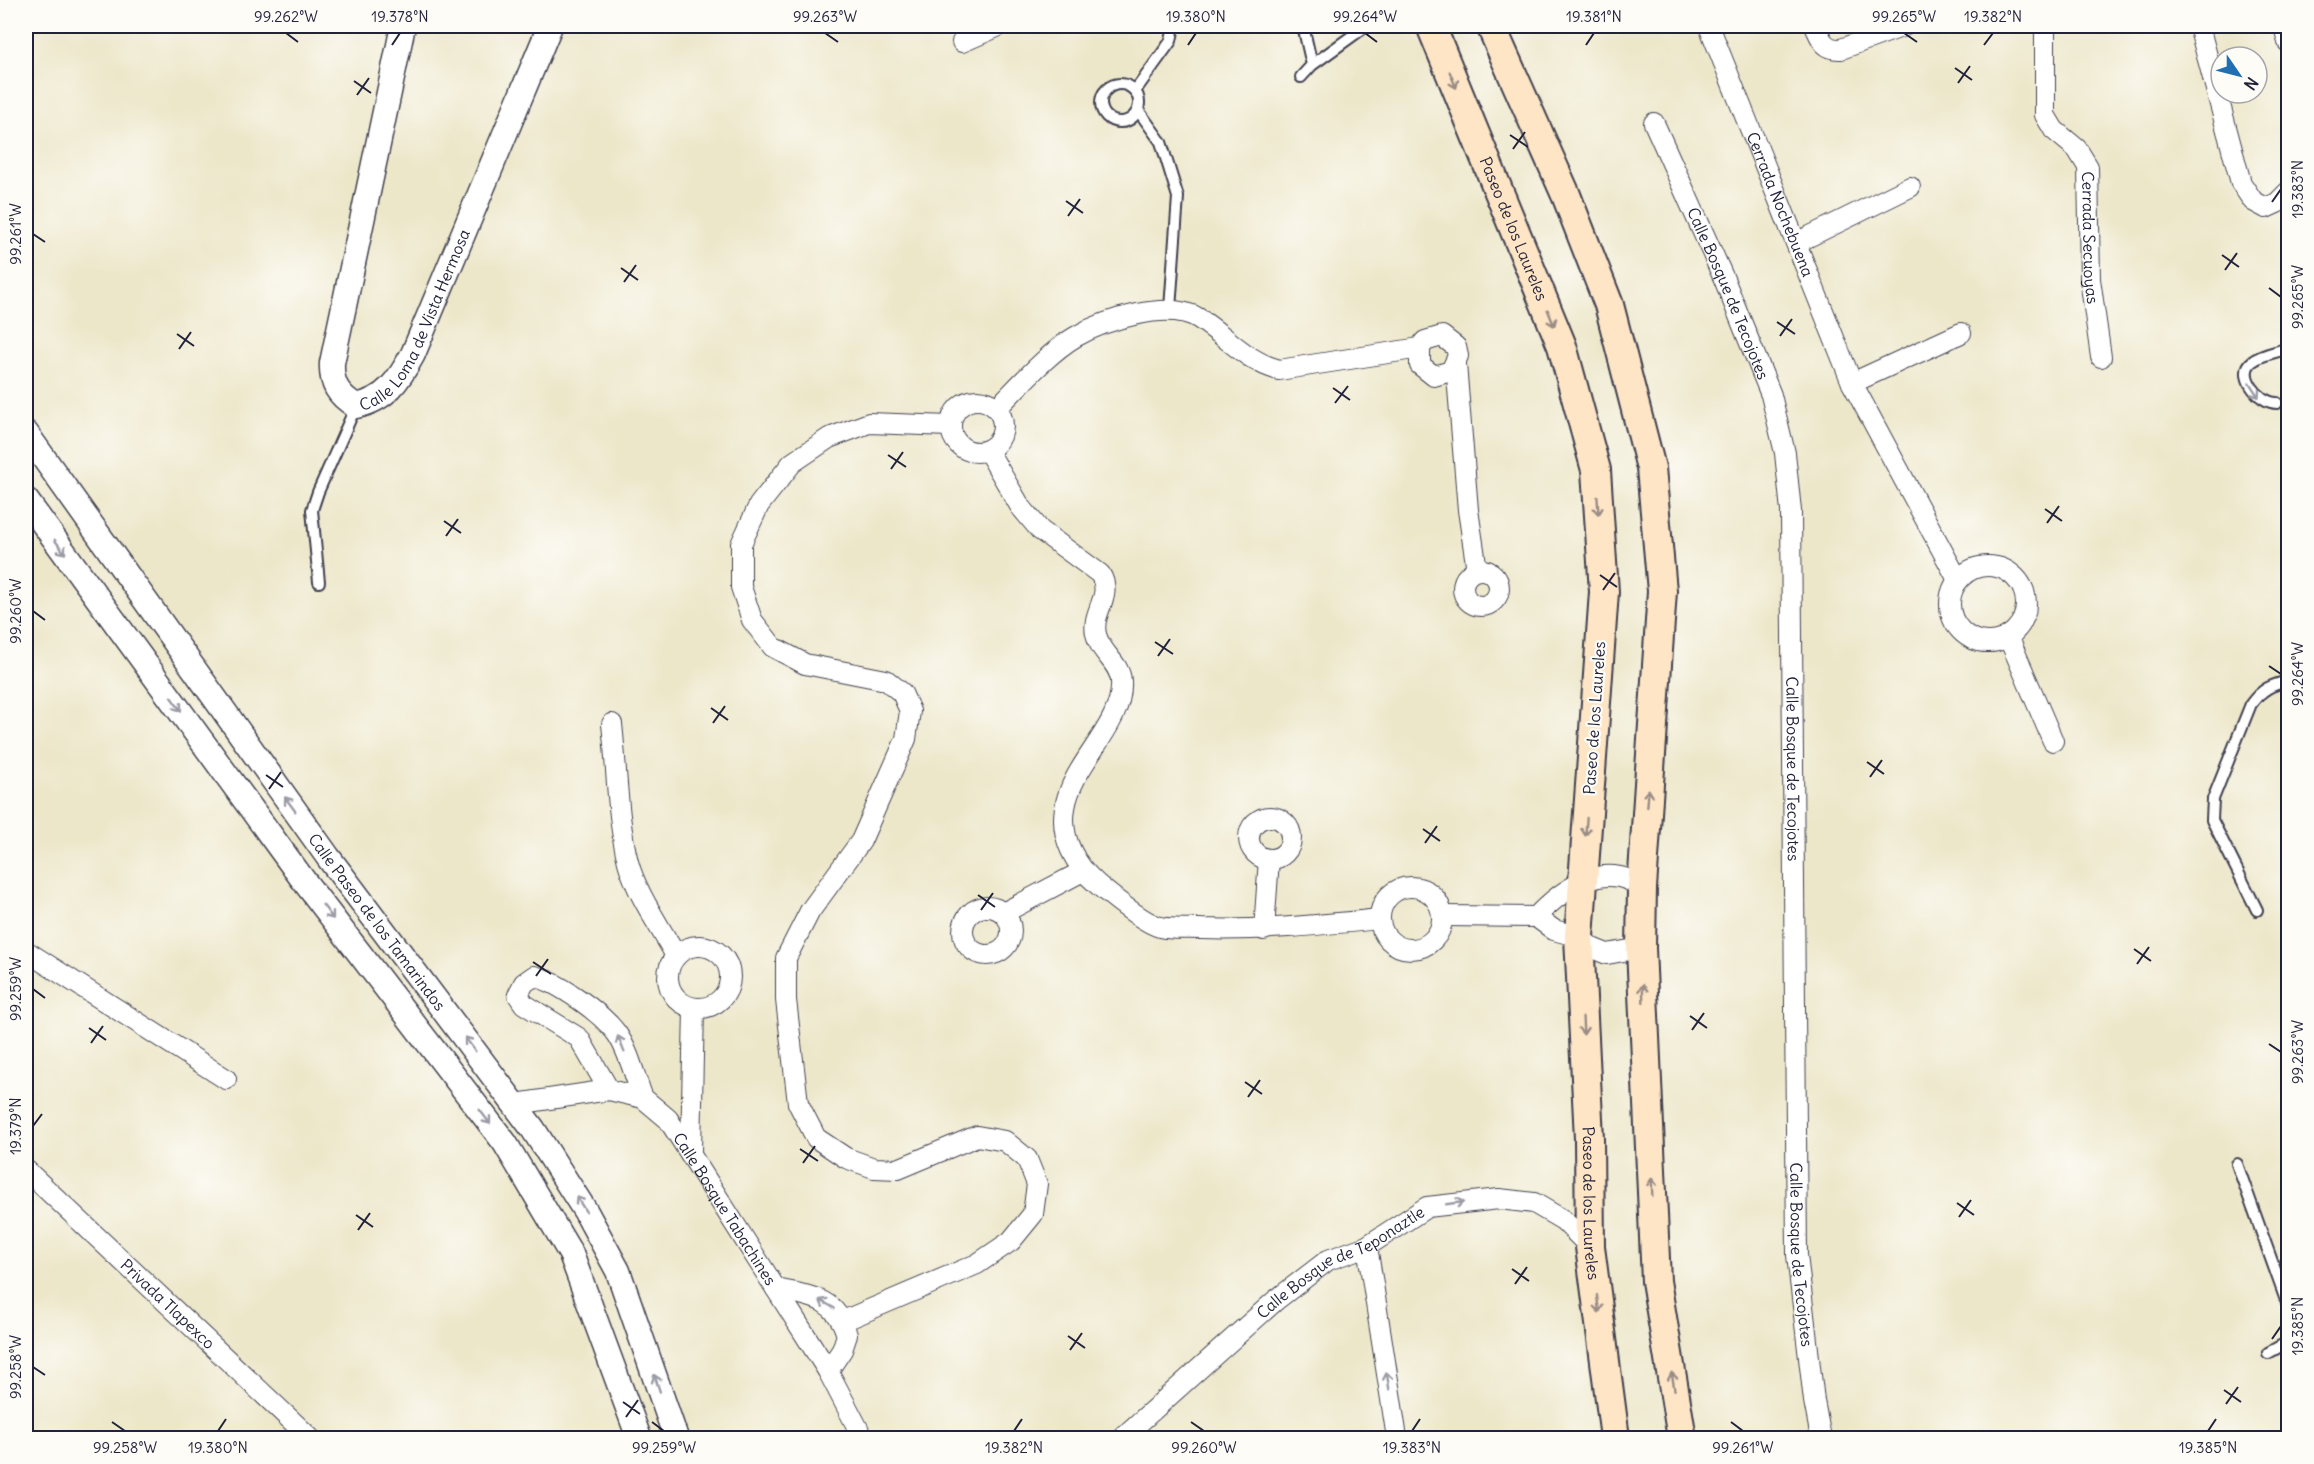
<svg xmlns="http://www.w3.org/2000/svg" width="2314" height="1464" font-family="Delius,sans-serif">
	<style>
		.lines { fill: none; stroke-linecap: round; stroke-linejoin: round }
		.service-casing { stroke: #404050; stroke-width: 14 }
		.minor-casing { stroke: #404050; stroke-width: 22 }
		.tertiary-casing { stroke: #404050; stroke-width: 27 }
		.secondary-casing { stroke: #404050; stroke-width: 32 }
		.service { stroke: #fff; stroke-width: 10 }
		.minor { stroke: #fff; stroke-width: 20 }
		.tertiary { stroke: #fff; stroke-width: 24 }
		.secondary { stroke: #fde5c5; stroke-width: 28 }
		.oneway { stroke: #9a8d87 }
		.oneway2 { stroke: #9c9ca7 }
		.ticks { fill: none; stroke: #22223b; stroke-width: 2 }
		.labels { text-anchor: middle; stroke-width: 4.5; stroke-linejoin: round; paint-order: stroke }
		.street-label { font-size: 16px; fill: #22223b; stroke: #fdfcf7 }
		.neatline { fill: none; stroke: #22223b; stroke-width: 2 }
		.ticks-label { font-size: 15px; text-anchor: middle; fill: #22223b }
	</style>
	<rect width="100%" height="100%" fill="#fdfcf7"/>
	<filter id="ink" filterUnits="userSpaceOnUse"><feTurbulence type="fractalNoise" baseFrequency=".0167" numOctaves="2"/><feDisplacementMap in="SourceGraphic" scale="12" xChannelSelector="R" yChannelSelector="G"/><feConvolveMatrix kernelMatrix="1 2 1 2 8 2 1 2 1" color-interpolation-filters="sRGB"/></filter>
	<filter id="wash" filterUnits="userSpaceOnUse"><feTurbulence type="fractalNoise" baseFrequency=".008" numOctaves="4" result="noise"/><feDisplacementMap in="SourceGraphic" scale="24" xChannelSelector="R" yChannelSelector="G"/><feGaussianBlur stdDeviation="1.35" result="paint"/><feColorMatrix in="noise" values="0 0 0 0 0 0 0 0 0 0 0 0 0 0 0 0 0 1.4 0 .05"/><feComposite in="paint" operator="in"/></filter>
	<g filter="url(#wash)">
		<rect width="100%" height="100%" fill="#ede7ca"/>
	</g>
	<g filter="url(#ink)">
		<g class="lines">
			<defs>
				<path id="service" d="M1303 26 1312 65
					M1301 77 1312 65 1366 26
					M1101 103a19 19 0 1 1 38 0a19 19 0 1 1-38 0Z
					M1135 91 1171 41 1174 26
					M1138 110 1161 142 1178 197 1170 309
					M2277 403C2258 403 2236 373 2253 361 2262 354 2278 352 2288 348
					M319 582 312 510 318 492 356 406
					M2257 910 2212 820 2213 799 2251 704C2262 689 2271 685 2288 681
					M2237 1164 2288 1306
					M2268 1353 2288 1342"/>
				<g id="minor">
					<path id="s1" d="M1709 26 1852 383 1958 580"/>
					<path d="M1815 26C1821 39 1824 50 1841 49L1904 26"/>
					<path id="s2" d="M2045 26V115L2054 130 2077 149 2088 167 2090 279 2101 357"/>
					<path d="M2199 26 2241 183 2253 201 2266 208 2277 203 2288 192"/>
					<path d="M2284 26 2288 42"/>
					<path d="M962 42 999 26"/>
					<path id="s3" d="M1654 123 1724 279 1771 395 1785 453 1791 511 1797 1255 1814 1401 1821 1438"/>
					<path d="M1796 243 1910 187"/>
					<path d="M1456 364 1468 510 1477 570"/>
					<path d="M1852 383 1961 333"/>
					<circle cx="977" cy="426" r="26"/>
					<path d="M997 408C1019 386 1048 353 1075 337 1104 320 1168 300 1198 318 1225 335 1247 362 1279 370L1420 348 1425 341 1442 336 1456 347 1458 356 1451 371 1434 376 1420 365V348"/>
					<path d="M988 451 1020 506 1040 530 1100 574C1114 596 1091 611 1096 634 1100 653 1120 663 1121 681 1124 726 1072 762 1065 808 1060 838 1075 865 1097 884 1110 895 1144 923 1160 927 1173 930 1188 928 1201 929 1261 931 1319 925 1379 919"/>
					<circle cx="1988" cy="604" r="38"/>
					<circle cx="1481" cy="588" r="18"/>
					<path d="M2008 636 2053 741"/>
					<path d="M612 724C617 769 617 818 628 862 637 895 660 926 676 956"/>
					<circle cx="1270" cy="838" r="21"/>
					<circle cx="1411" cy="918" r="31"/>
					<circle cx="987" cy="931" r="24"/>
					<path d="M1003 913 1083 871"/>
					<path d="M1444 916 1536 917"/>
					<path d="M1264 930 1269 859"/>
					<circle cx="699" cy="977" r="31"/>
					<path d="M1641 948 1607 954 1592 948 1579 937 1554 930 1536 917C1563 888 1606 859 1642 888"/>
					<path d="M26 951 226 1079"/>
					<path d="M609 1090 579 1038 524 1004 518 995 524 983 534 976C558 982 602 1013 617 1034 629 1051 635 1078 643 1098"/>
					<path id="s4" d="M516 1104 609 1090 643 1098 668 1119 828 1371 863 1438"/>
					<path d="M691 1151 694 1008"/>
					<path id="s5" d="M26 1170 310 1438"/>
					<path d="M1367 1246 1397 1438"/>
					<path d="M776 1289C810 1296 836 1297 847 1335L842 1350 828 1371"/>
					<path d="M843 1321 977 1264 1011 1241 1033 1214 1037 1184 1027 1159 1005 1141 977 1136 898 1169 874 1168 846 1158 816 1138 798 1103 786 1000V958L810 911 861 841 906 739 910 711 902 693 886 680 805 664 773 647 752 620 741 587V544L759 505 792 463 829 438 869 423 950 426"/>
					<path id="s6" d="M1122 1438 1276 1300 1328 1260 1367 1246 1427 1207 1499 1199 1534 1203 1563 1220 1590 1247"/>
				</g>
				<g id="tertiary">
					<path id="s7" d="M403 26 332 363C331 384 338 395 356 406 386 400 399 380 413 354L550 26"/>
					<path id="s8" d="M26 433 328 857 533 1129 586 1212 618 1271 676 1438"/>
					<path d="M26 500 301 877 505 1143 571 1254 639 1438"/>
				</g>
				<g id="secondary">
					<path id="s9" d="M1431 26 1562 346 1596 470 1604 592 1579 937 1589 1139 1590 1247 1615 1438"/>
					<path d="M1491 26 1566 195 1609 305 1651 468 1662 591 1642 888 1641 948 1656 1281 1682 1438"/>
				</g>
			</defs>
			<!-- service casing -->
			<use href="#service" class="service-casing"/>
			<!-- minor casing -->
			<use href="#minor" class="minor-casing"/>
			<!-- tertiary casing -->
			<use href="#tertiary" class="tertiary-casing"/>
			<!-- secondary casing -->
			<use href="#secondary" class="secondary-casing"/>
			<!-- service -->
			<use href="#service" class="service"/>
			<!-- minor -->
			<use href="#minor" class="minor"/>
			<!-- tertiary -->
			<use href="#tertiary" class="tertiary"/>
			<!-- secondary -->
			<use href="#secondary" class="secondary"/>
		</g>
		<!-- one-way arrows -->
		<defs><path id="oneway-shaft" d="M-6 0H5M1.5-3L5.5 0L1.5 3" fill="none" stroke-width="1.6" stroke-linecap="round" stroke-linejoin="round" transform="scale(1.5)"/></defs>
		<g class="oneway">
			<use href="#oneway-shaft" transform="translate(1453 80) rotate(68)"/>
			<use href="#oneway-shaft" transform="translate(1551 318) rotate(68)"/>
			<use href="#oneway-shaft" transform="translate(1598 506) rotate(86)"/>
			<use href="#oneway-shaft" transform="translate(1648 798) rotate(-86)"/>
			<use href="#oneway-shaft" transform="translate(1586 827) rotate(94)"/>
			<use href="#oneway-shaft" transform="translate(1643 993) rotate(-92)"/>
			<use href="#oneway-shaft" transform="translate(1583 1026) rotate(87)"/>
			<use href="#oneway-shaft" transform="translate(1652 1187) rotate(-92)"/>
			<use href="#oneway-shaft" transform="translate(1598 1304) rotate(83)"/>
			<use href="#oneway-shaft" transform="translate(1673 1381) rotate(-100)"/>
		</g>
		<g class="oneway2">
			<use href="#oneway-shaft" transform="translate(2254 390) rotate(57)"/>
			<use href="#oneway-shaft" transform="translate(60 547) rotate(53)"/>
			<use href="#oneway-shaft" transform="translate(176 704) rotate(54)"/>
			<use href="#oneway-shaft" transform="translate(290 804) rotate(-126)"/>
			<use href="#oneway-shaft" transform="translate(328 912) rotate(53)"/>
			<use href="#oneway-shaft" transform="translate(470 1044) rotate(-127)"/>
			<use href="#oneway-shaft" transform="translate(621 1044) rotate(-112)"/>
			<use href="#oneway-shaft" transform="translate(485 1117) rotate(53)"/>
			<use href="#oneway-shaft" transform="translate(1455 1203) rotate(-8)"/>
			<use href="#oneway-shaft" transform="translate(581 1204) rotate(-122)"/>
			<use href="#oneway-shaft" transform="translate(827 1304) rotate(-150)"/>
			<use href="#oneway-shaft" transform="translate(1388 1381) rotate(-99)"/>
			<use href="#oneway-shaft" transform="translate(657 1383) rotate(-109)"/>
		</g>
	</g>
	<!-- ticks -->
	<path class="ticks" d="M286 33 298 42M825 33 838 42M1365 33 1377 42M1904 33 1917 42M392 45 400 33M1188 45 1196 33M1586 45 1594 33M1984 45 1993 33M1955 68 1972 80M354 81 371 93M1958 83 1970 66M357 95 369 78M1510 135 1528 147M1513 149 1525 132M1066 201 1083 213M2272 202 2281 189M1068 216 1080 199M33 234 45 242M2222 255 2239 267M621 268 638 280M2225 270 2237 253M624 282 636 265M2269 288 2281 297M1777 322 1795 334M177 334 194 346M1780 336 1792 319M179 349 191 332M1333 388 1350 400M1335 403 1348 386M888 455 906 467M891 469 903 452M2045 509 2062 521M444 521 461 533M2047 523 2059 506M446 536 458 519M1600 575 1617 587M1603 590 1615 573M33 611 45 620M1155 642 1173 654M1158 656 1170 639M2269 666 2281 674M711 708 728 720M713 723 725 706M1867 762 1884 774M266 775 283 787M1870 777 1882 760M269 789 281 772M1423 829 1440 841M1425 843 1437 826M978 895 995 907M981 910 993 893M2134 949 2151 961M533 962 551 974M2137 964 2149 947M536 976 548 959M33 989 45 998M1690 1016 1707 1028M89 1028 106 1040M1692 1030 1704 1013M91 1043 103 1026M2269 1044 2281 1052M1245 1082 1262 1094M1248 1097 1260 1080M33 1126 42 1114M800 1149 818 1161M803 1163 815 1146M1957 1203 1974 1215M356 1215 373 1227M1959 1217 1971 1200M358 1230 370 1213M1512 1269 1529 1281M1515 1284 1527 1267M1068 1336 1085 1348M2272 1339 2281 1326M1070 1350 1082 1333M33 1367 45 1375M2224 1390 2241 1402M623 1402 640 1414M2226 1404 2238 1387M626 1417 638 1400M112 1422 125 1431M652 1422 664 1431M1191 1422 1204 1431M1731 1422 1743 1431M218 1431 226 1419M1014 1431 1022 1419M1412 1431 1420 1419M2208 1431 2216 1419"/>
	<g class="labels">
		<!-- street labels -->
		<g class="street-label">
			<text dy="6" stroke="none"><textPath href="#s1" startOffset="192">Cerrada Nochebuena</textPath></text>
			<text dy="6" stroke="none"><textPath href="#s9" startOffset="219">Paseo de los Laureles</textPath></text>
			<text dy="6" stroke="none"><textPath href="#s2" startOffset="228">Cerrada Secuoyas</textPath></text>
			<text dy="6" stroke="none"><textPath href="#s3" startOffset="186">Calle Bosque de Tecojotes</textPath></text>
			<text dy="6" stroke="none"><textPath href="#s7" startOffset="506">Calle Loma de Vista Hermosa</textPath></text>
			<text transform="translate(1594 718) rotate(-86)" y="6">Paseo de los Laureles</text>
			<text dy="6" stroke="none"><textPath href="#s3" startOffset="672">Calle Bosque de Tecojotes</textPath></text>
			<text dy="6" stroke="none"><textPath href="#s8" startOffset="602">Calle Paseo de los Tamarindos</textPath></text>
			<text dy="6" stroke="none"><textPath href="#s9" startOffset="1209">Paseo de los Laureles</textPath></text>
			<text dy="6" stroke="none"><textPath href="#s4" startOffset="268">Calle Bosque Tabachines</textPath></text>
			<text dy="6" stroke="none"><textPath href="#s3" startOffset="1158">Calle Bosque de Tecojotes</textPath></text>
			<text dy="6" stroke="none"><textPath href="#s6" startOffset="282">Calle Bosque de Teponaztle</textPath></text>
			<text dy="6" stroke="none"><textPath href="#s5" startOffset="195">Privada Tlapexco</textPath></text>
		</g>
	</g>
	<!-- margin -->
	<rect width="2314" height="1464" fill="none" stroke="#fdfcf7" stroke-width="66"/>
	<!-- north arrow -->
	<g transform="translate(2239 75) rotate(125)"><circle r="28" fill="#fdfcf7" stroke="#a5a5ac" stroke-width="1.5"/>
	<path d="M0-4.5L10 22L0 15L-10 22Z" fill="#1f6fb2"/>
	<text y="-9" font-size="16" font-weight="bold" text-anchor="middle" fill="#22223b">N</text>
	</g>
	<rect x="33" y="33" width="2248" height="1398" class="neatline"/>
	<g class="ticks-label">
		<text x="286" y="22">99.262°W</text>
		<text x="400" y="22">19.378°N</text>
		<text x="825" y="22">99.263°W</text>
		<text x="1196" y="22">19.380°N</text>
		<text x="1365" y="22">99.264°W</text>
		<text x="1594" y="22">19.381°N</text>
		<text x="1904" y="22">99.265°W</text>
		<text x="1993" y="22">19.382°N</text>
		<text transform="translate(2298 189) rotate(-90)" y="5">19.383°N</text>
		<text transform="translate(16 234) rotate(-90)" y="5">99.261°W</text>
		<text transform="translate(2298 297) rotate(-90)" y="5">99.265°W</text>
		<text transform="translate(16 611) rotate(-90)" y="5">99.260°W</text>
		<text transform="translate(2298 674) rotate(-90)" y="5">99.264°W</text>
		<text transform="translate(16 989) rotate(-90)" y="5">99.259°W</text>
		<text transform="translate(2298 1052) rotate(-90)" y="5">99.263°W</text>
		<text transform="translate(16 1126) rotate(-90)" y="5">19.379°N</text>
		<text transform="translate(2298 1326) rotate(-90)" y="5">19.385°N</text>
		<text transform="translate(16 1367) rotate(-90)" y="5">99.258°W</text>
		<text x="125" y="1453">99.258°W</text>
		<text x="218" y="1453">19.380°N</text>
		<text x="664" y="1453">99.259°W</text>
		<text x="1014" y="1453">19.382°N</text>
		<text x="1204" y="1453">99.260°W</text>
		<text x="1412" y="1453">19.383°N</text>
		<text x="1743" y="1453">99.261°W</text>
		<text x="2208" y="1453">19.385°N</text>
	</g>
</svg>
